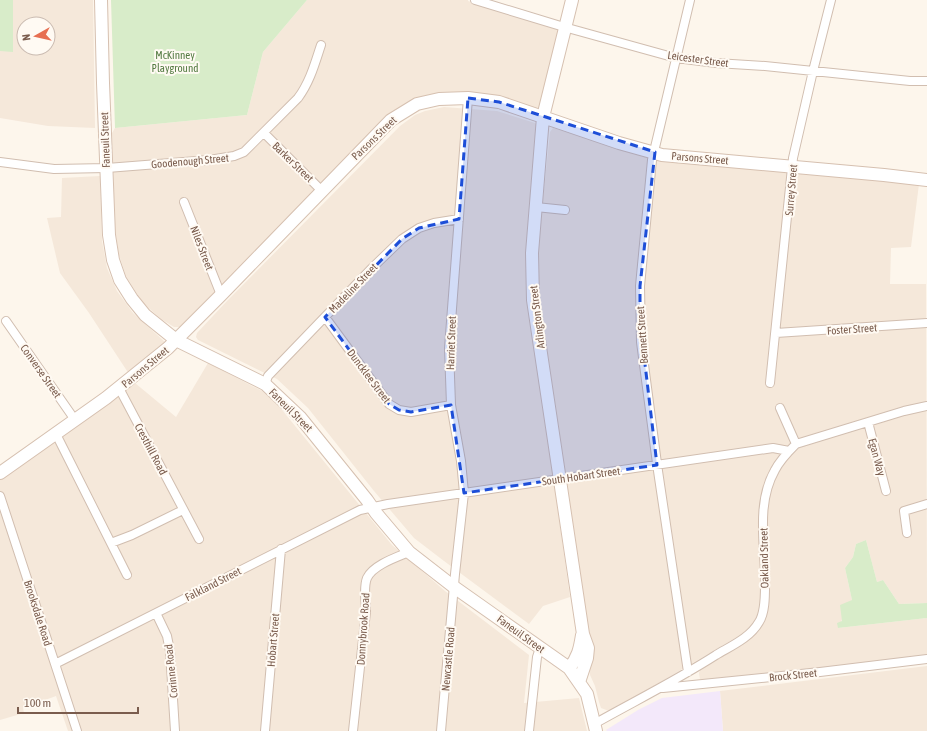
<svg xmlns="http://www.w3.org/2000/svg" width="927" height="731" font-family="'Asap Condensed',sans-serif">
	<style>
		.residential { fill: #f5e8da; fill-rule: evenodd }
		.education { fill: #f3e8fa }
		.green { fill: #d8ecc9 }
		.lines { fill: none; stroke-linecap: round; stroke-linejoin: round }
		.street-casing { stroke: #d1beb0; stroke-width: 10 }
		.secondary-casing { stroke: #d6c0b0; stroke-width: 14 }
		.street { stroke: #fff; stroke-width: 8 }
		.secondary { stroke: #fff; stroke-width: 12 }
		.marked { fill: #1d4ed8; fill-opacity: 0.2; stroke: #1d4ed8; stroke-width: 3; stroke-dasharray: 8 5; stroke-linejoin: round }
		.labels { text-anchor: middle; stroke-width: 4; stroke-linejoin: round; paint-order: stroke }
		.park-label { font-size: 11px; fill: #537a41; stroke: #fffaf3 }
		.street-label { font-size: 11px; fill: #7a5c4d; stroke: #fffaf3 }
	</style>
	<rect width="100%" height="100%" fill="#fdf6ec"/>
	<!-- residential -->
	<path class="residential" d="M0 0H93L95 128 48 126 0 118ZM24 24H48V48H24Z
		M307 0H468V1L558 30 540 110 475 93 446 92 427 95 410 101 388 116 182 327H174L161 319 142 302 126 276 119 255 115 229 112 133 115 128 247 115 263 52Z
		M444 107 497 111 535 123 539 128 526 285 570 597 543 606 529 624 444 561 414 538 374 491 308 408 277 379 198 340 196 337 197 333 227 301 400 126 415 115 425 111Z
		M553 128 658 160 919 184 911 247 891 248 890 284H926L927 603 899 604 883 580 877 582 866 540 856 544 853 557 845 568 852 600 838 628 927 618V656L712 679 705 680 700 679 699 673 701 668 764 619 757 618 753 624 742 634 618 707 609 711 601 708 599 702 595 686 590 675 589 668 592 652 537 281 536 267 550 132Z
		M100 176 102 241 107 268 117 291 133 313 165 342 158 350 129 374 89 313 60 273 47 218 61 217 62 178Z
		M208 363 262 391 278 405 392 545 445 591 529 655 524 703 579 698 587 731H68L56 696 23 708 24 713 0 720V478L135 383 176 417Z
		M927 666V731H723L720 691Z"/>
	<!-- education -->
	<path class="education" d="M720 691 723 731H607L606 730 638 710 662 698Z"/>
	<!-- green -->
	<path class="green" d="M0 0H13V52L0 51Z
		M111 0H307L263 52 247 115 115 128Z
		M866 540 877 582 883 580 899 604 927 603V618L838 628 837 623 842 621 840 605 852 600 845 568 853 557 856 544Z"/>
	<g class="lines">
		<defs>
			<path id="street" d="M475 0 564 27 676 58 716 63 765 66 910 81H927
				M264 133 322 191
				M0 162 54 169 107 168 209 160 234 156 244 152 298 98C310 82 315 63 321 45
				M184 202 221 295
				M536 207 565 210
				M325 317 389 404 399 410 411 412 451 405
				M6 321 75 420
				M776 333 927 323
				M770 383 793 158 813 71 831 0
				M265 384 268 376 372 268 402 239 419 228 434 223 459 219
				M119 388 199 539
				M780 408 796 444
				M868 422 886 491
				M56 434 127 575
				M0 496 77 731
				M907 533 904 511 927 504
				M111 543 132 535 183 510
				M156 613 167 636 170 651 175 731
				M55 664 360 510 388 504 773 448 789 451
				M688 672 658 471 641 342 640 286 652 160 690 0
				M663 688 820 672 927 659
				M594 724C635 701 677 680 716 655 731 646 750 638 759 622 765 613 765 597 765 586 766 548 755 505 775 470 780 460 788 452 796 444L904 411 927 406
				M265 731 281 549
				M353 731 366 612C366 601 363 588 367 578 373 565 397 557 409 552
				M441 731 455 574 464 493 461 461 451 405 449 348 468 98
				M529 731 537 657 540 648"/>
			<path id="secondary" d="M101 0 103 83 109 235 113 260 120 280 132 299 145 315 176 340 265 384 300 417 367 500 376 513 409 552 454 587 569 668 587 694 596 731
				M572 0 543 117 532 253 533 300 583 634 588 648 587 658 579 682
				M0 473 106 398 168 348 221 295 391 120 417 104 439 99 468 98 499 102 619 143 662 155 884 175 927 180
				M569 668C578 658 580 648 582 635"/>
		</defs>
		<!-- street casing -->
		<use href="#street" class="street-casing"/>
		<!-- secondary casing -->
		<use href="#secondary" class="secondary-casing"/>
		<!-- street -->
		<use href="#street" class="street"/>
		<!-- secondary -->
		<use href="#secondary" class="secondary"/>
	</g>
	<!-- marked area -->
	<path class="marked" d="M468 98 499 102 655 152 640 286V322L657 465 464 493 451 405 411 412 399 410 389 404 325 317 402 239 419 228 459 219Z"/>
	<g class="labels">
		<!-- park labels -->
		<g class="park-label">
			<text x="175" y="59">McKinney<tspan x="175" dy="13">Playground</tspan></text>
		</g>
		<!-- street labels -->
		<g class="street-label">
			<text transform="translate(698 59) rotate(8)" y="4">Leicester Street</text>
			<text transform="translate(374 138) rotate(-44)" y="4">Parsons Street</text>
			<text transform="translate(105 140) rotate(-92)" y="4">Faneuil Street</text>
			<text transform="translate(700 158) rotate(5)" y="4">Parsons Street</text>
			<text transform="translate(190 161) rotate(-5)" y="4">Goodenough Street</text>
			<text transform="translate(293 162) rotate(44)" y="4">Barker Street</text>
			<text transform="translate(791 190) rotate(-85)" y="4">Surrey Street</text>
			<text transform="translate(202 248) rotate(69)" y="4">Niles Street</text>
			<text transform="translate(353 288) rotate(-46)" y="4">Madeline Street</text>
			<text transform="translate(537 317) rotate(-97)" y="4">Arlington Street</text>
			<text transform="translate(852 329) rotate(-4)" y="4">Foster Street</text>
			<text transform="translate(642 335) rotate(-94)" y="4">Bennett Street</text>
			<text transform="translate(451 343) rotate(-88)" y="4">Harriet Street</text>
			<text transform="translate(145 367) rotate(-40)" y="4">Parsons Street</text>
			<text transform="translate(41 371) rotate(55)" y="4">Converse Street</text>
			<text transform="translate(369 376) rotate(53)" y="4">Duncklee Street</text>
			<text transform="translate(291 410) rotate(45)" y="4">Faneuil Street</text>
			<text transform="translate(151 449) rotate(62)" y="4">Cresthill Road</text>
			<text transform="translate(877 457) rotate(75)" y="4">Egan Way</text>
			<text transform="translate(581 476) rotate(-8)" y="4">South Hobart Street</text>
			<text transform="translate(764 558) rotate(-91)" y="4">Oakland Street</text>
			<text transform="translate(213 584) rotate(-27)" y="4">Falkland Street</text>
			<text transform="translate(38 613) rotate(72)" y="4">Brooksdale Road</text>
			<text transform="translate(363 629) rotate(-86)" y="4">Donnybrook Road</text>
			<text transform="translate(521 634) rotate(36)" y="4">Faneuil Street</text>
			<text transform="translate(273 640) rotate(-85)" y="4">Hobart Street</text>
			<text transform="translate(448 659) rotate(-85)" y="4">Newcastle Road</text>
			<text transform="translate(171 671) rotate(-96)" y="4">Corinne Road</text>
			<text transform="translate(793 675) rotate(-6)" y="4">Brock Street</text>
		</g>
	</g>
	<!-- north arrow -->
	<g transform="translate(36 36) rotate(262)"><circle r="19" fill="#fffaf3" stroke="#cabbb1"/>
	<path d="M0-3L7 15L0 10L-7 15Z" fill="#e76f51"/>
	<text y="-6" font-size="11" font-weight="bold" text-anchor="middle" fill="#7a5c4d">N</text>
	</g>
	<!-- scale -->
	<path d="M18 707v6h120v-6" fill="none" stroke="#7a5c4d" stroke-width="2"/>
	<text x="24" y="707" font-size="12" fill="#7a5c4d" stroke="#fffaf3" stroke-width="3" paint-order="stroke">100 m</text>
</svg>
